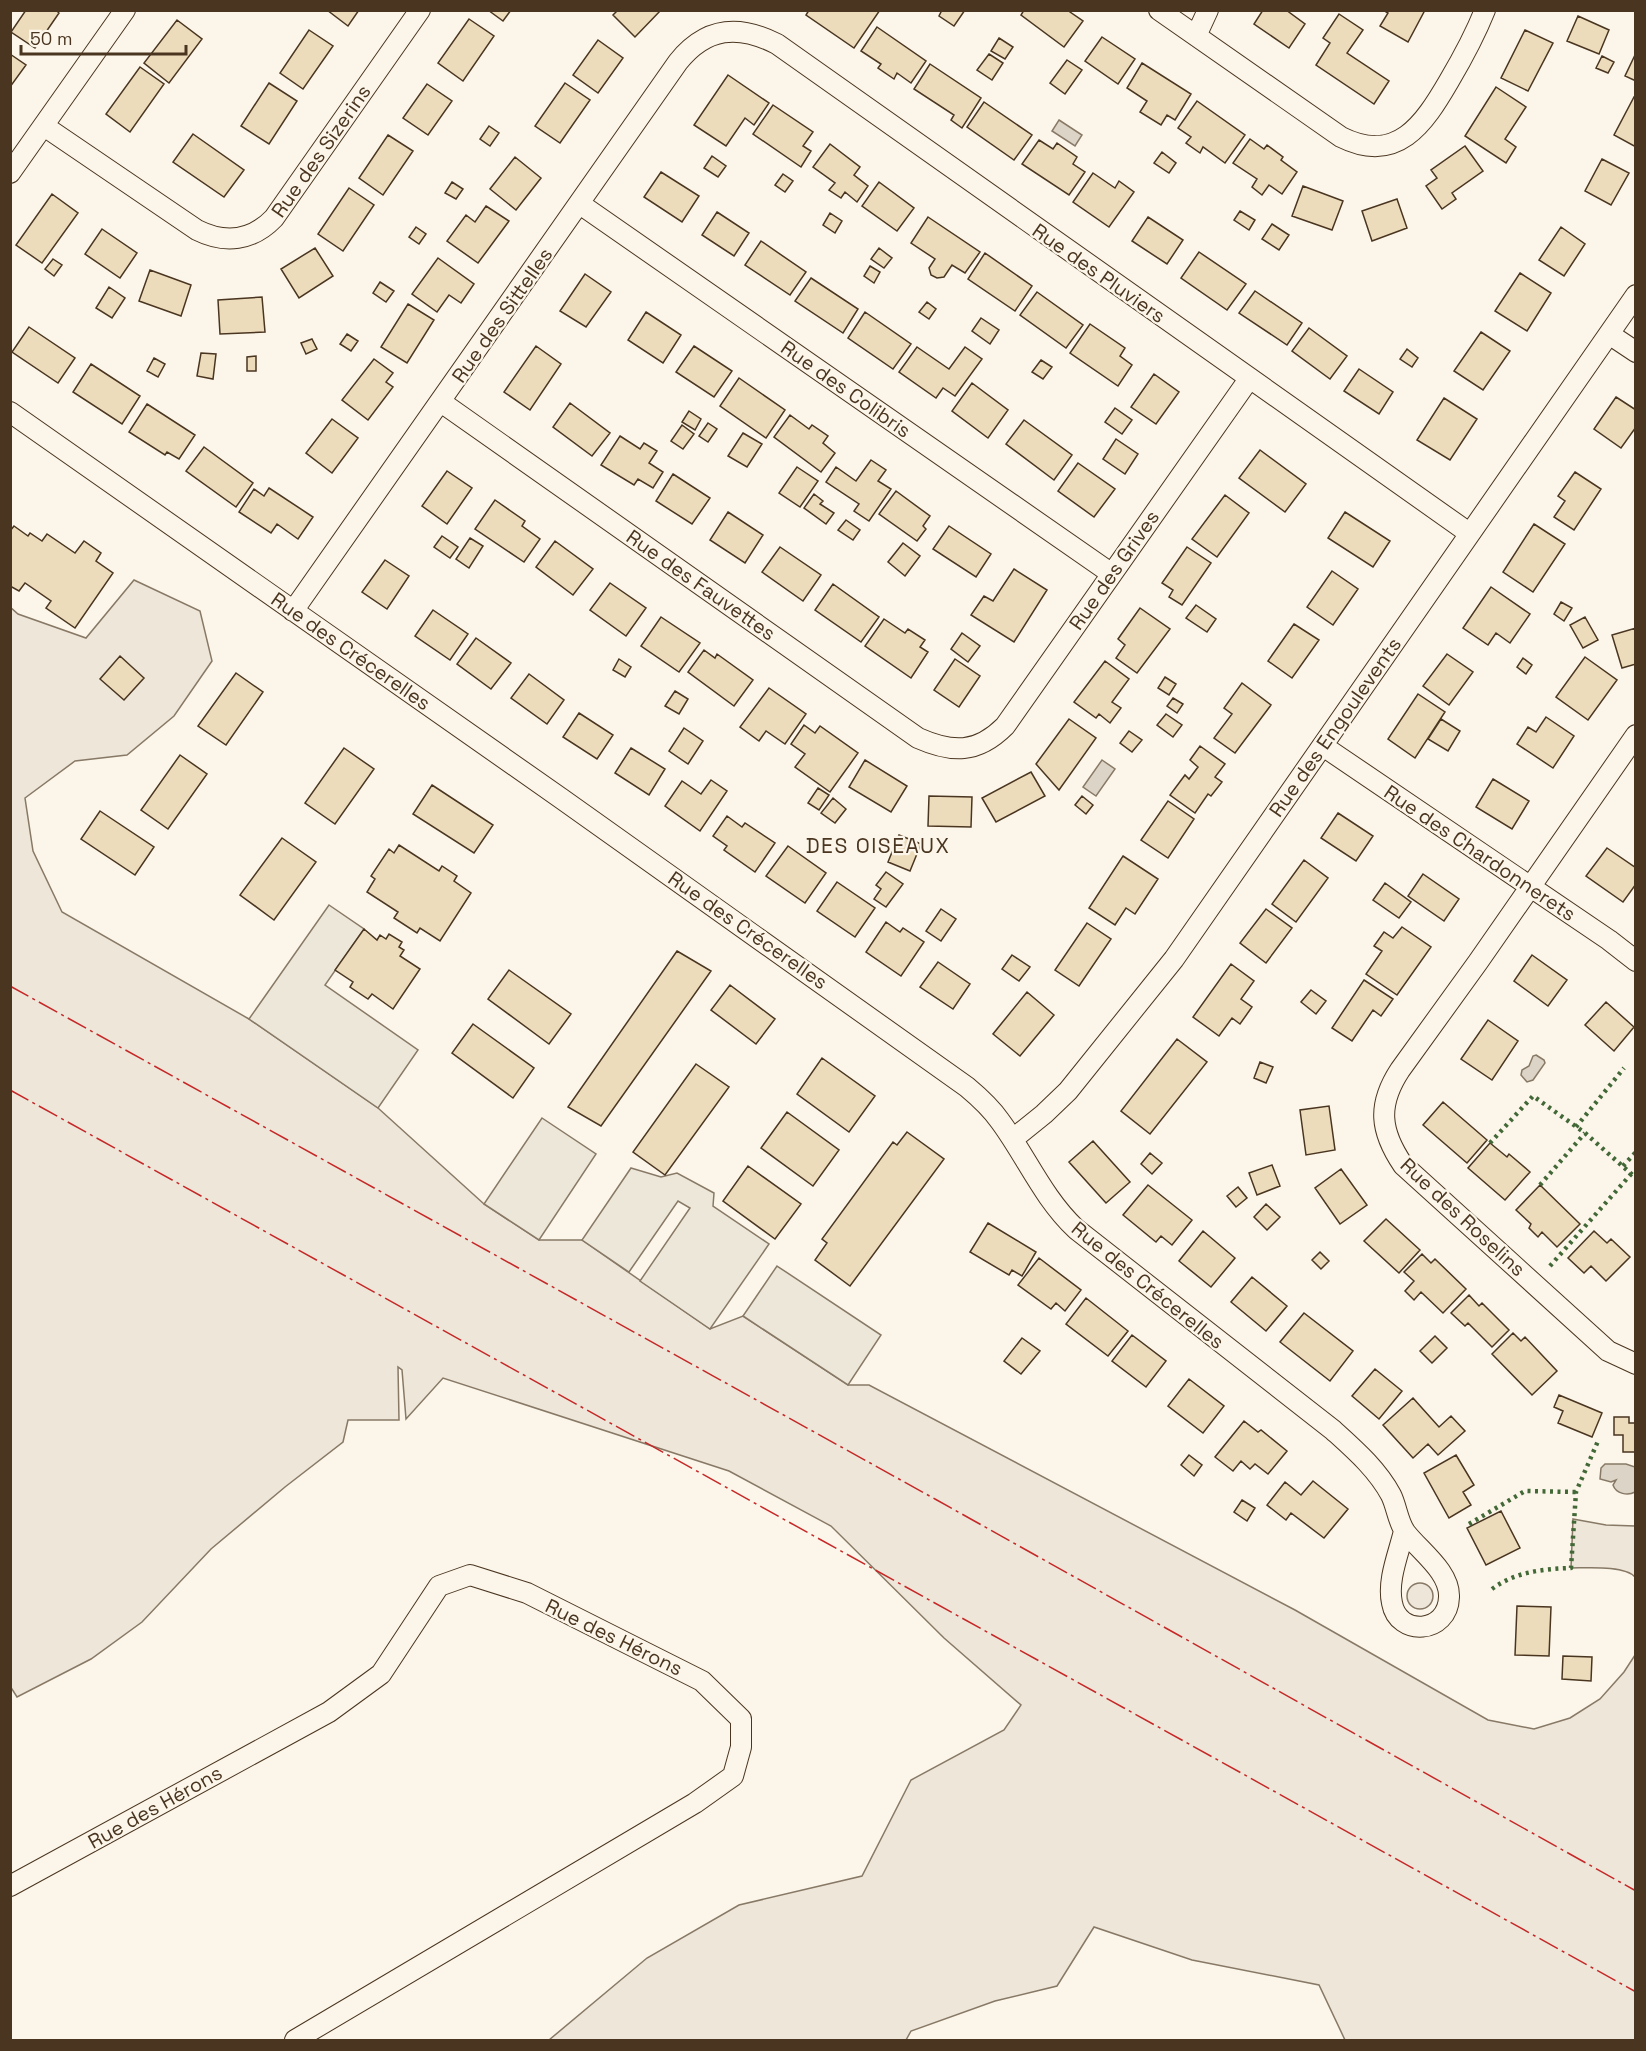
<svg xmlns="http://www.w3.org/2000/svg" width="1646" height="2051" font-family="'Space Grotesk',sans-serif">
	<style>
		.green { fill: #ede6d9; stroke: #887966; stroke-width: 1.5 }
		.parking { fill: #ede7d9; stroke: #887966; stroke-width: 1.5 }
		.water { fill: #dcd4c6; stroke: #887966; stroke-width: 1.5 }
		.building { fill: #ecdcbc; stroke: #4a3520; stroke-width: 1.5 }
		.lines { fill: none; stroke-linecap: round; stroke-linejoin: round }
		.minor-casing { stroke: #4a3520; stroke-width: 22 }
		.minor { stroke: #fbf6e9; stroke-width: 20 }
		.hedge { stroke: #436837; stroke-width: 4.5; stroke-dasharray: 3 4.5; stroke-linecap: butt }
		.power { stroke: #c62828; stroke-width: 1.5; stroke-dasharray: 21 4.5 3 4.5; stroke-linecap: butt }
		.labels { text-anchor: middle; stroke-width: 4.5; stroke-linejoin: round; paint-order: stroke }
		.street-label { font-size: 20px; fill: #4a3520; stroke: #fbf6e9 }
		.neighbourhood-label { font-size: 21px; letter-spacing: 1.5px; fill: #4a3520; stroke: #fbf6e9 }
	</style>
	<rect width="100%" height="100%" fill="#fbf6e9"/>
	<!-- green -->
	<path class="green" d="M134 580 200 611 212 661 174 716 127 755 75 761 25 798 33 851 62 912 249 1019 378 1108 484 1204 539 1240H582L710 1329 743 1316 848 1385H869L1295 1610 1488 1720 1534 1729 1570 1718 1600 1699 1624 1672 1635 1655V2040H1345L1319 1985 1192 1960 1094 1927 1057 1986 995 2001 911 2031 906 2040H549L647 1958 739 1905 862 1876 911 1780 1004 1730 1021 1705 944 1638 831 1526 729 1471 443 1378 406 1419 402 1370 398 1367 399 1420H348L343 1442 285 1487 211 1549 142 1622 91 1659 17 1697 10 1686V607L18 614 86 638Z
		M1573 1519 1606 1525 1635 1526V1577C1625 1565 1586 1568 1571 1568Z
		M1407 1596a13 13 0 1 1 26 0a13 13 0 1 1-26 0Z"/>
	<!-- parking -->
	<path class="parking" d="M329 905 364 929 325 985 418 1050 378 1108 249 1019Z
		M542 1118 596 1154 539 1240 484 1204Z
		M631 1168 661 1177 677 1173 714 1193 713 1206 769 1244 710 1329 640 1281 690 1208 678 1201 629 1272 582 1240Z
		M777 1266 881 1335 848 1385 743 1316Z"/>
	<!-- water -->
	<path class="water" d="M1059 120 1082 135 1075 146 1052 131Z
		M1102 760 1115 769 1096 796 1083 787Z
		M1536 1055 1544 1060 1545 1063 1533 1080 1527 1082 1521 1075 1522 1070 1529 1066 1533 1056Z
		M1605 1464H1626L1635 1467V1492C1628 1496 1616 1494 1613 1485L1616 1480 1611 1482 1600 1479 1601 1468Z"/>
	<!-- building -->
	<path class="building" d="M26 10H56L59 13 35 48 11 32Z
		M327 10H359L348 26Z
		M488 10H511L503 21Z
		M618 10H661L635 37 613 15Z
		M809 10H880L854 48 806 15Z
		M942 10H965L954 26 939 16Z
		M1024 10H1067L1083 21 1064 47 1021 15Z
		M1263 10H1286L1305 24 1289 48 1254 24Z
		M1383 10H1425L1408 42 1380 26 1388 13Z
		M1339 14 1363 30 1347 53 1389 81 1374 104 1316 65 1330 43 1323 38Z
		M1578 16 1609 30 1599 54 1567 41Z
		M469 19 494 36 463 81 438 63Z
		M177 20 202 39 169 83 144 63Z
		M877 27 926 61 911 83 897 73 894 79 878 68 881 64 861 51Z
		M309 30 333 46 303 89 280 73Z
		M1525 30 1553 43 1528 91 1501 78Z
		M1102 37 1135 59 1118 84 1085 61Z
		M999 38 1013 47 1005 59 991 51Z
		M598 40 623 58 598 93 573 75Z
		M10 54 26 65 10 87Z
		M989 54 1003 63 992 80 977 70Z
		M1635 55H1636V81L1625 76Z
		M1602 56 1614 62 1608 73 1596 68Z
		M1067 60 1082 70 1065 94 1050 83Z
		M1142 63 1191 94 1175 120 1167 115 1161 125 1140 112 1147 101 1127 88Z
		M930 64 981 98 962 128 951 120 954 115 914 89Z
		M140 67 164 84 130 132 106 114Z
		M728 75 769 103 754 125 745 118 726 146 694 125Z
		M269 83 297 101 269 144 241 126Z
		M565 83 590 100 560 143 535 126Z
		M427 84 452 101 428 135 403 118Z
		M1496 87 1526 107 1505 139 1516 147 1506 163 1465 136Z
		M1634 97 1636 98V147L1614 135Z
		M1197 101 1245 135 1225 163 1203 147 1200 153 1186 143 1191 137 1178 128Z
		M984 102 1032 135 1014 160 967 127Z
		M773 105 813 132 803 146 811 151 801 167 753 134Z
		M489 126 499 133 490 146 480 139Z
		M193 134 244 170 224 197 173 162Z
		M388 135 413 151 383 195 359 178Z
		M1250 139 1264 149 1267 145 1283 157 1281 160 1297 172 1282 194 1269 185 1262 195 1252 187 1257 179 1233 163Z
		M1039 140 1053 149 1057 143 1077 157 1073 164 1085 172 1069 195 1022 164Z
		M830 144 860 167 854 175 868 186 857 202 845 192 841 198 829 190 835 183 813 167Z
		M1465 146 1483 171 1452 193 1456 199 1442 209 1426 186 1437 178 1431 170Z
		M1162 152 1176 163 1169 173 1154 163Z
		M712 156 726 166 718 177 704 168Z
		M515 157 541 178 516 210 490 189Z
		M1602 159 1629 173 1611 205 1585 191Z
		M661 172 699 196 682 222 644 197Z
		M1093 173 1115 188 1119 181 1134 192 1109 227 1073 202Z
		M783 174 793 181 785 192 775 185Z
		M452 182 463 189 456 199 445 193Z
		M879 182 914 208 897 231 862 206Z
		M1303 186 1343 201 1332 230 1292 216Z
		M349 188 374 205 343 251 318 234Z
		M52 194 78 213 42 263 16 245Z
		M1397 199 1407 228 1372 241 1362 211Z
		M486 206 509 221 478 263 447 241 466 215 475 222Z
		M1240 211 1255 220 1249 230 1234 220Z
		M717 212 749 233 734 256 702 235Z
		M830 213 842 221 835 233 823 225Z
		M928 217 980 252 965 273 952 265 944 277 937 278 931 275 929 268 935 259 911 243Z
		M1148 217 1183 240 1167 264 1132 241Z
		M1272 224 1289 235 1279 250 1262 239Z
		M416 227 426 234 419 244 409 237Z
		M1561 227 1585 244 1564 276 1539 260Z
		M102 229 137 253 120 278 85 254Z
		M761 241 806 272 790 295 745 265Z
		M315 248 333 276 299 298 281 269Z
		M879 248 892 258 884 268 871 259Z
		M1199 252 1246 284 1227 310 1181 278Z
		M985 253 1032 286 1015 311 968 279Z
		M438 258 474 284 461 303 449 295 437 312 412 294Z
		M53 259 62 265 54 276 45 269Z
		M870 266 880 272 874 283 864 276Z
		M150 270 191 285 181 316 139 301Z
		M1520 273 1551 293 1527 331 1495 311Z
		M585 274 611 292 586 327 560 311Z
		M811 278 858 309 843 333 795 301Z
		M380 282 394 291 386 302 373 293Z
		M109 287 125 298 112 318 96 308Z
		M1255 291 1302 323 1287 345 1239 313Z
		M1037 292 1083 325 1066 348 1020 315Z
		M262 297 265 332 220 334 218 300Z
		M927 302 936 309 929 319 919 312Z
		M408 304 434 320 407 363 381 347Z
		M646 312 681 335 663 363 628 340Z
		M865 312 911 344 893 369 848 338Z
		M981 318 999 330 990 344 972 331Z
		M1090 324 1125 348 1120 356 1132 365 1118 386 1070 353Z
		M29 327 75 358 58 383 12 352Z
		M1309 328 1347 356 1330 379 1292 351Z
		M1481 332 1510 351 1483 390 1454 371Z
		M347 334 358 341 351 351 340 344Z
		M312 339 317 349 306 354 301 343Z
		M536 346 561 364 530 410 504 392Z
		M694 346 732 371 714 397 676 372Z
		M917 347 949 369 965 347 982 359 955 396 943 388 936 398 899 372Z
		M1407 349 1418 358 1412 367 1400 359Z
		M201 353 216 354 213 379 197 376Z
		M256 356V371H247V357Z
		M154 358 165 364 158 377 147 371Z
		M374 359 393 373 386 382 393 387 368 420 342 400Z
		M1041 360 1052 367 1043 379 1032 372Z
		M91 364 140 396 122 424 73 392Z
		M1359 369 1393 392 1379 414 1344 391Z
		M1154 374 1179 392 1156 424 1131 407Z
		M739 378 785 410 766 438 720 406Z
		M972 383 1008 410 988 438 952 411Z
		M1616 397 1636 410V427L1621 448 1594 429Z
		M1444 398 1477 419 1450 460 1417 440Z
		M570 403 610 433 592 456 553 427Z
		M147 404 195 435 179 459 167 452 165 455 129 432Z
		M1115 408 1132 420 1122 434 1105 422Z
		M689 411 701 419 695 430 682 422Z
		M790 415 809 429 812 425 828 436 823 443 835 453 821 472 774 437Z
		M332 419 358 438 332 473 306 453Z
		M1024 420 1072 455 1054 480 1006 444Z
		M708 423 717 429 708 442 699 436Z
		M682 425 694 434 683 449 671 441Z
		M743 433 762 444 747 467 728 456Z
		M620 436 640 449 644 443 657 451 649 463 663 472 653 488 638 479 634 485 601 465Z
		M1116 439 1138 454 1125 474 1103 459Z
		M204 447 253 483 236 507 186 471Z
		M1260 450 1306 484 1285 512 1239 478Z
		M871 460 886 470 878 481 891 489 869 521 854 511 859 504 826 482 836 467 856 481Z
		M1078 463 1115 489 1094 517 1058 491Z
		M797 467 818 481 800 507 779 493Z
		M447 471 472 488 447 524 422 506Z
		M1575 472 1601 489 1574 530 1554 517 1565 501 1558 496Z
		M673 474 710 498 692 524 656 501Z
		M269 488 313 517 298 539 277 524 271 533 239 512 254 489 264 496Z
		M896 491 930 516 923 526 926 529 917 541 879 514Z
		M814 494 823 501 820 504 834 513 826 524 804 508Z
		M1225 495 1249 513 1217 557 1192 539Z
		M495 500 525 521 522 526 540 539 524 562 475 529Z
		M728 512 763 535 745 563 710 540Z
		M1345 512 1390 541 1373 567 1328 538Z
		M846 520 860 530 853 540 838 530Z
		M1534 524 1565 544 1533 592 1503 572Z
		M14 526 28 536 30 533 42 541 47 534 75 553 84 541 101 553 96 561 113 573 75 628 46 608 51 601 25 583 19 591 10 586V531Z
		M949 526 991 554 976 577 933 549Z
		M442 536 458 547 450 558 434 547Z
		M470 538 483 546 469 568 456 559Z
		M555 541 593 569 573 595 536 567Z
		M903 543 920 556 905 576 888 562Z
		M780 547 821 575 803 601 762 572Z
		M1187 547 1211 563 1182 605 1169 597 1173 590 1162 583Z
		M385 560 409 576 387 609 362 592Z
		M1014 569 1047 590 1014 642 971 615 984 596 993 601Z
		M1332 571 1358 589 1333 625 1307 607Z
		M610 583 646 608 626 636 590 610Z
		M833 584 879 617 861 642 815 610Z
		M1491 587 1530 614 1510 643 1496 633 1488 645 1463 628Z
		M1561 602 1572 608 1564 621 1554 614Z
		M1196 605 1216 619 1207 632 1186 618Z
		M1140 608 1170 629 1137 673 1116 658 1125 645 1118 639Z
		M433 610 468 634 450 660 415 636Z
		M661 617 700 643 679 672 641 646Z
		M1585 617 1598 640 1583 648 1570 625Z
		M884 619 905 633 908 629 925 640 920 647 928 652 911 678 865 646Z
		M1294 624 1319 640 1292 678 1268 661Z
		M1636 628V664L1622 668 1612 635Z
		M962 633 980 646 968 662 951 649Z
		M476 638 511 663 491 689 457 664Z
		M704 650 715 658 717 654 753 680 734 706 688 672Z
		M1447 654 1473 672 1449 705 1423 686Z
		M120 656 144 678 124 700 100 679Z
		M1585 657 1617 680 1588 720 1556 697Z
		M1523 658 1532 665 1526 674 1517 667Z
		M619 659 631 667 625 677 613 670Z
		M955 659 980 676 959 707 934 690Z
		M1105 661 1129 679 1112 702 1121 708 1110 723 1099 714 1096 718 1074 702Z
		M236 673 263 692 226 745 198 726Z
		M529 674 564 700 547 724 511 698Z
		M1165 677 1176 684 1169 695 1158 688Z
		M1242 683 1271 705 1235 753 1214 738 1232 714 1224 708Z
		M769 688 806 714 785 744 766 731 759 741 740 727Z
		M675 691 688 699 679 714 665 706Z
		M1418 694 1445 712 1415 758 1388 739Z
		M1173 698 1183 704 1177 713 1167 706Z
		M579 713 613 735 597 759 563 737Z
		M1166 714 1182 725 1173 737 1157 725Z
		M1546 717 1574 736 1553 768 1517 744 1528 727 1536 732Z
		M1069 719 1096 738 1059 790 1036 764Z
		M1441 719 1460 731 1448 751 1428 739Z
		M804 725 815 733 820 726 858 753 830 792 795 767 805 754 791 744Z
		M684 728 703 741 688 764 669 751Z
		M1129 731 1142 740 1132 752 1120 743Z
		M1200 746 1225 764 1215 777 1222 782 1211 796 1208 794 1195 813 1170 795 1185 775 1189 779 1198 767 1190 760Z
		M344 748 374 769 335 824 305 803Z
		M631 748 665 769 649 795 615 773Z
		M180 755 207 774 168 829 141 810Z
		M865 760 907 786 891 812 849 787Z
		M1031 772 1045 796 996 822 982 798Z
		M1493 779 1529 801 1512 829 1476 807Z
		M711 780 727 791 700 831 665 806 682 781 701 794Z
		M432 785 493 825 474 853 413 814Z
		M818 788 829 795 819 810 808 803Z
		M929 796 972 797 971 827 928 826Z
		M1082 796 1093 805 1086 814 1075 805Z
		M833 798 846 809 835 823 821 813Z
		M1168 801 1194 819 1168 858 1141 840Z
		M100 811 154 847 135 875 81 839Z
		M1338 813 1373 836 1356 861 1321 838Z
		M727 816 742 827 745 823 775 843 755 872 724 850 727 846 713 836Z
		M899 835 921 844 910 871 888 862Z
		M282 838 316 862 274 920 240 895Z
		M399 845 439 871 442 866 457 876 454 881 471 893 440 941 420 928 417 933 394 918 398 912 367 892 375 879 371 876 389 849 394 853Z
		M788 846 826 873 805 903 766 876Z
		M1607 848 1636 868V884L1623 902 1586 876Z
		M1123 856 1158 879 1135 914 1126 908 1115 925 1089 908Z
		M1304 860 1328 878 1296 922 1272 904Z
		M886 872 903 884 886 907 874 899 881 889 876 885Z
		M1423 874 1459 899 1444 921 1408 896Z
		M837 882 875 908 855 937 817 911Z
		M1385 883 1411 902 1399 918 1373 900Z
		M941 909 956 919 941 941 926 931Z
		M1266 909 1292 928 1266 963 1240 943Z
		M886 922 900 932 903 928 924 942 901 976 866 952Z
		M1087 923 1111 939 1079 986 1055 970Z
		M1402 927 1431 947 1397 995 1366 974 1382 951 1374 946 1384 932 1393 938Z
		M364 929 377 940 380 935 386 939 389 934 402 942 399 947 404 950 400 956 420 969 393 1009 372 994 368 999 350 987 353 982 335 970Z
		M677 951 711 971 601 1126 568 1107Z
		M1012 955 1030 967 1019 981 1002 969Z
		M1532 955 1567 980 1548 1006 1514 981Z
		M938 962 970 984 953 1009 920 987Z
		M1231 964 1254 981 1241 999 1252 1007 1240 1024 1232 1018 1219 1036 1193 1017Z
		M509 970 571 1014 549 1044 488 999Z
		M1364 980 1393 999 1381 1016 1373 1010 1352 1041 1332 1028Z
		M730 985 775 1019 756 1044 711 1010Z
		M1311 990 1326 1001 1316 1014 1301 1002Z
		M1027 992 1054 1015 1020 1056 993 1034Z
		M1606 1002 1634 1027 1614 1051 1585 1025Z
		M1488 1020 1518 1041 1492 1080 1461 1059Z
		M473 1024 534 1068 513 1098 452 1053Z
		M1177 1039 1207 1062 1150 1134 1121 1111Z
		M822 1058 875 1096 849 1132 797 1094Z
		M1260 1062 1273 1067 1266 1083 1254 1078Z
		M696 1064 729 1087 665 1175 633 1152Z
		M1443 1102 1487 1140 1467 1163 1423 1125Z
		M1329 1106 1335 1150 1306 1155 1300 1110Z
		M787 1112 839 1150 813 1186 761 1148Z
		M907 1132 944 1159 850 1286 815 1260 827 1243 822 1239 893 1142 897 1145Z
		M1093 1141 1130 1182 1106 1203 1069 1162Z
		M1490 1143 1507 1157 1509 1154 1530 1172 1505 1200 1468 1168Z
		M1150 1153 1162 1163 1152 1174 1141 1164Z
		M1272 1165 1280 1186 1257 1195 1249 1173Z
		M748 1166 801 1204 775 1239 723 1201Z
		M1341 1169 1367 1205 1340 1224 1315 1188Z
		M1148 1185 1192 1220 1172 1245 1161 1236 1156 1242 1123 1215Z
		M1540 1185 1580 1224 1557 1247 1542 1232 1538 1237 1529 1228 1531 1224 1516 1210Z
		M1238 1187 1247 1198 1236 1207 1227 1196Z
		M1266 1204 1280 1217 1267 1230 1254 1217Z
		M1386 1219 1420 1250 1399 1273 1364 1241Z
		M988 1223 1036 1252 1022 1276 1012 1270 1009 1275 970 1252Z
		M1203 1231 1235 1258 1211 1287 1179 1261Z
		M1594 1231 1607 1243 1611 1239 1630 1257 1606 1281 1591 1266 1584 1273 1568 1258Z
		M1320 1252 1329 1261 1321 1269 1312 1260Z
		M1422 1254 1431 1263 1435 1259 1466 1289 1443 1313 1421 1292 1414 1300 1405 1291 1414 1281 1404 1272Z
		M1039 1258 1081 1290 1065 1311 1056 1303 1051 1309 1018 1285Z
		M1252 1277 1287 1306 1266 1331 1231 1302Z
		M1469 1295 1479 1306 1482 1303 1509 1330 1492 1347 1468 1323 1465 1326 1451 1313Z
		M1086 1298 1128 1331 1108 1356 1066 1324Z
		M1304 1313 1353 1351 1330 1381 1280 1342Z
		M1513 1333 1521 1341 1525 1337 1557 1371 1532 1395 1492 1354Z
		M1132 1335 1166 1361 1146 1387 1112 1361Z
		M1435 1336 1447 1348 1432 1363 1420 1351Z
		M1022 1338 1040 1351 1021 1374 1004 1361Z
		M1375 1369 1402 1391 1379 1419 1352 1396Z
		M1189 1379 1224 1406 1203 1433 1168 1406Z
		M1559 1395 1602 1413 1592 1437 1558 1423 1563 1411 1554 1407Z
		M1413 1398 1439 1427 1451 1416 1465 1431 1438 1455 1428 1444 1413 1458 1383 1425Z
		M1614 1417H1629V1423H1636V1452H1623V1435H1614Z
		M1244 1421 1258 1432 1261 1430 1287 1451 1268 1474 1255 1464 1250 1469 1241 1461 1233 1471 1215 1457Z
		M1189 1455 1202 1465 1194 1476 1181 1465Z
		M1456 1455 1474 1485 1463 1492 1471 1505 1449 1518 1424 1473Z
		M1313 1481 1348 1509 1324 1538 1291 1513 1286 1520 1267 1505 1285 1482 1301 1495Z
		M1242 1500 1255 1508 1247 1521 1234 1512Z
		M1501 1511 1520 1548 1486 1565 1467 1528Z
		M1517 1606 1551 1607 1549 1656 1515 1655Z
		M1563 1656 1592 1657 1591 1681 1562 1679Z"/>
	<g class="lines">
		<defs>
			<path id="minor" d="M1159 10 1341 137C1397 165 1424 124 1449 81 1462 59 1475 35 1485 10
				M1196 36 1208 10
				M44 126 197 230C225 244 252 241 274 218L420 10
				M10 173 125 10
				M580 204 1112 574
				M1609 334 1636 352
				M441 402 918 738C952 753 977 754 1005 726L1249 379
				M10 412 562 799 967 1087C979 1097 991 1108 1000 1121 1026 1156 1043 1198 1076 1229L1333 1430C1355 1450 1377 1469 1391 1495 1397 1507 1398 1523 1406 1533 1421 1552 1450 1572 1449 1597 1448 1634 1398 1637 1392 1603 1387 1580 1399 1553 1404 1531
				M293 611 678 62C706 27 738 24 777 44L1469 533
				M1636 735 1478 962 1400 1070C1377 1105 1380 1131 1403 1165L1608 1351 1636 1364
				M1323 746 1609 940 1636 961
				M1013 1139 1044 1114 1068 1091 1174 959 1636 295
				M10 1886 329 1712 381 1674 439 1586 470 1575 527 1593 702 1681 741 1719V1747L733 1776 695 1803 295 2040"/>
		</defs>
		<!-- minor casing -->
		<use href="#minor" class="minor-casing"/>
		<!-- minor -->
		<use href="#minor" class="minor"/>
		<!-- hedge -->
		<path class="hedge" d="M1576 1127 1624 1068
			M1490 1143 1533 1096 1585 1133 1636 1178
			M1623 1166 1636 1152
			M1540 1185 1585 1133
			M1550 1266 1632 1173
			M1469 1524 1525 1491 1576 1492
			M1492 1589C1515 1572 1542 1569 1571 1568L1576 1492 1598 1441"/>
		<!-- power -->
		<path class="power" d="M10 986 935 1499 1636 1891
			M10 1090 1636 1992"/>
	</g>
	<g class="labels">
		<!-- street labels -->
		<g class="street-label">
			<text transform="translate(321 151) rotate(-55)" y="7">Rue des Sizerins</text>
			<text transform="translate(1099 273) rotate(35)" y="7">Rue des Pluviers</text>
			<text transform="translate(502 315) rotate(-55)" y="7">Rue des Sittelles</text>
			<text transform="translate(846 389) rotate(35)" y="7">Rue des Colibris</text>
			<text transform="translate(1114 570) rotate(-55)" y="7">Rue des Grives</text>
			<text transform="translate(701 585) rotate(35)" y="7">Rue des Fauvettes</text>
			<text transform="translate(351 651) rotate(35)" y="7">Rue des Crécerelles</text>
			<text transform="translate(1335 727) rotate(-55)" y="7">Rue des Engoulevents</text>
			<text transform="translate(1480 853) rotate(34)" y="7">Rue des Chardonnerets</text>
			<text transform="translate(748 930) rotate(35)" y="7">Rue des Crécerelles</text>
			<text transform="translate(1463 1217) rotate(43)" y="7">Rue des Roselins</text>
			<text transform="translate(1148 1285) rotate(39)" y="7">Rue des Crécerelles</text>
			<text transform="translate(614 1637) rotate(26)" y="7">Rue des Hérons</text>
			<text transform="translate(155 1807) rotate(-29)" y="7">Rue des Hérons</text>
		</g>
		<!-- neighbourhood labels -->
		<g class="neighbourhood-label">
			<text x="878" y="853">DES OISEAUX</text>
		</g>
	</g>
	<!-- border -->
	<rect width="1646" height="2051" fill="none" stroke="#4a3520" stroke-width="24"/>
	<!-- scale -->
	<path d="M21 45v9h165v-9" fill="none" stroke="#4a3520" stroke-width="3"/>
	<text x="30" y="45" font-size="18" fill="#4a3520" stroke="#fbf6e9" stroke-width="4.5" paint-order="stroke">50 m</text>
</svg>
